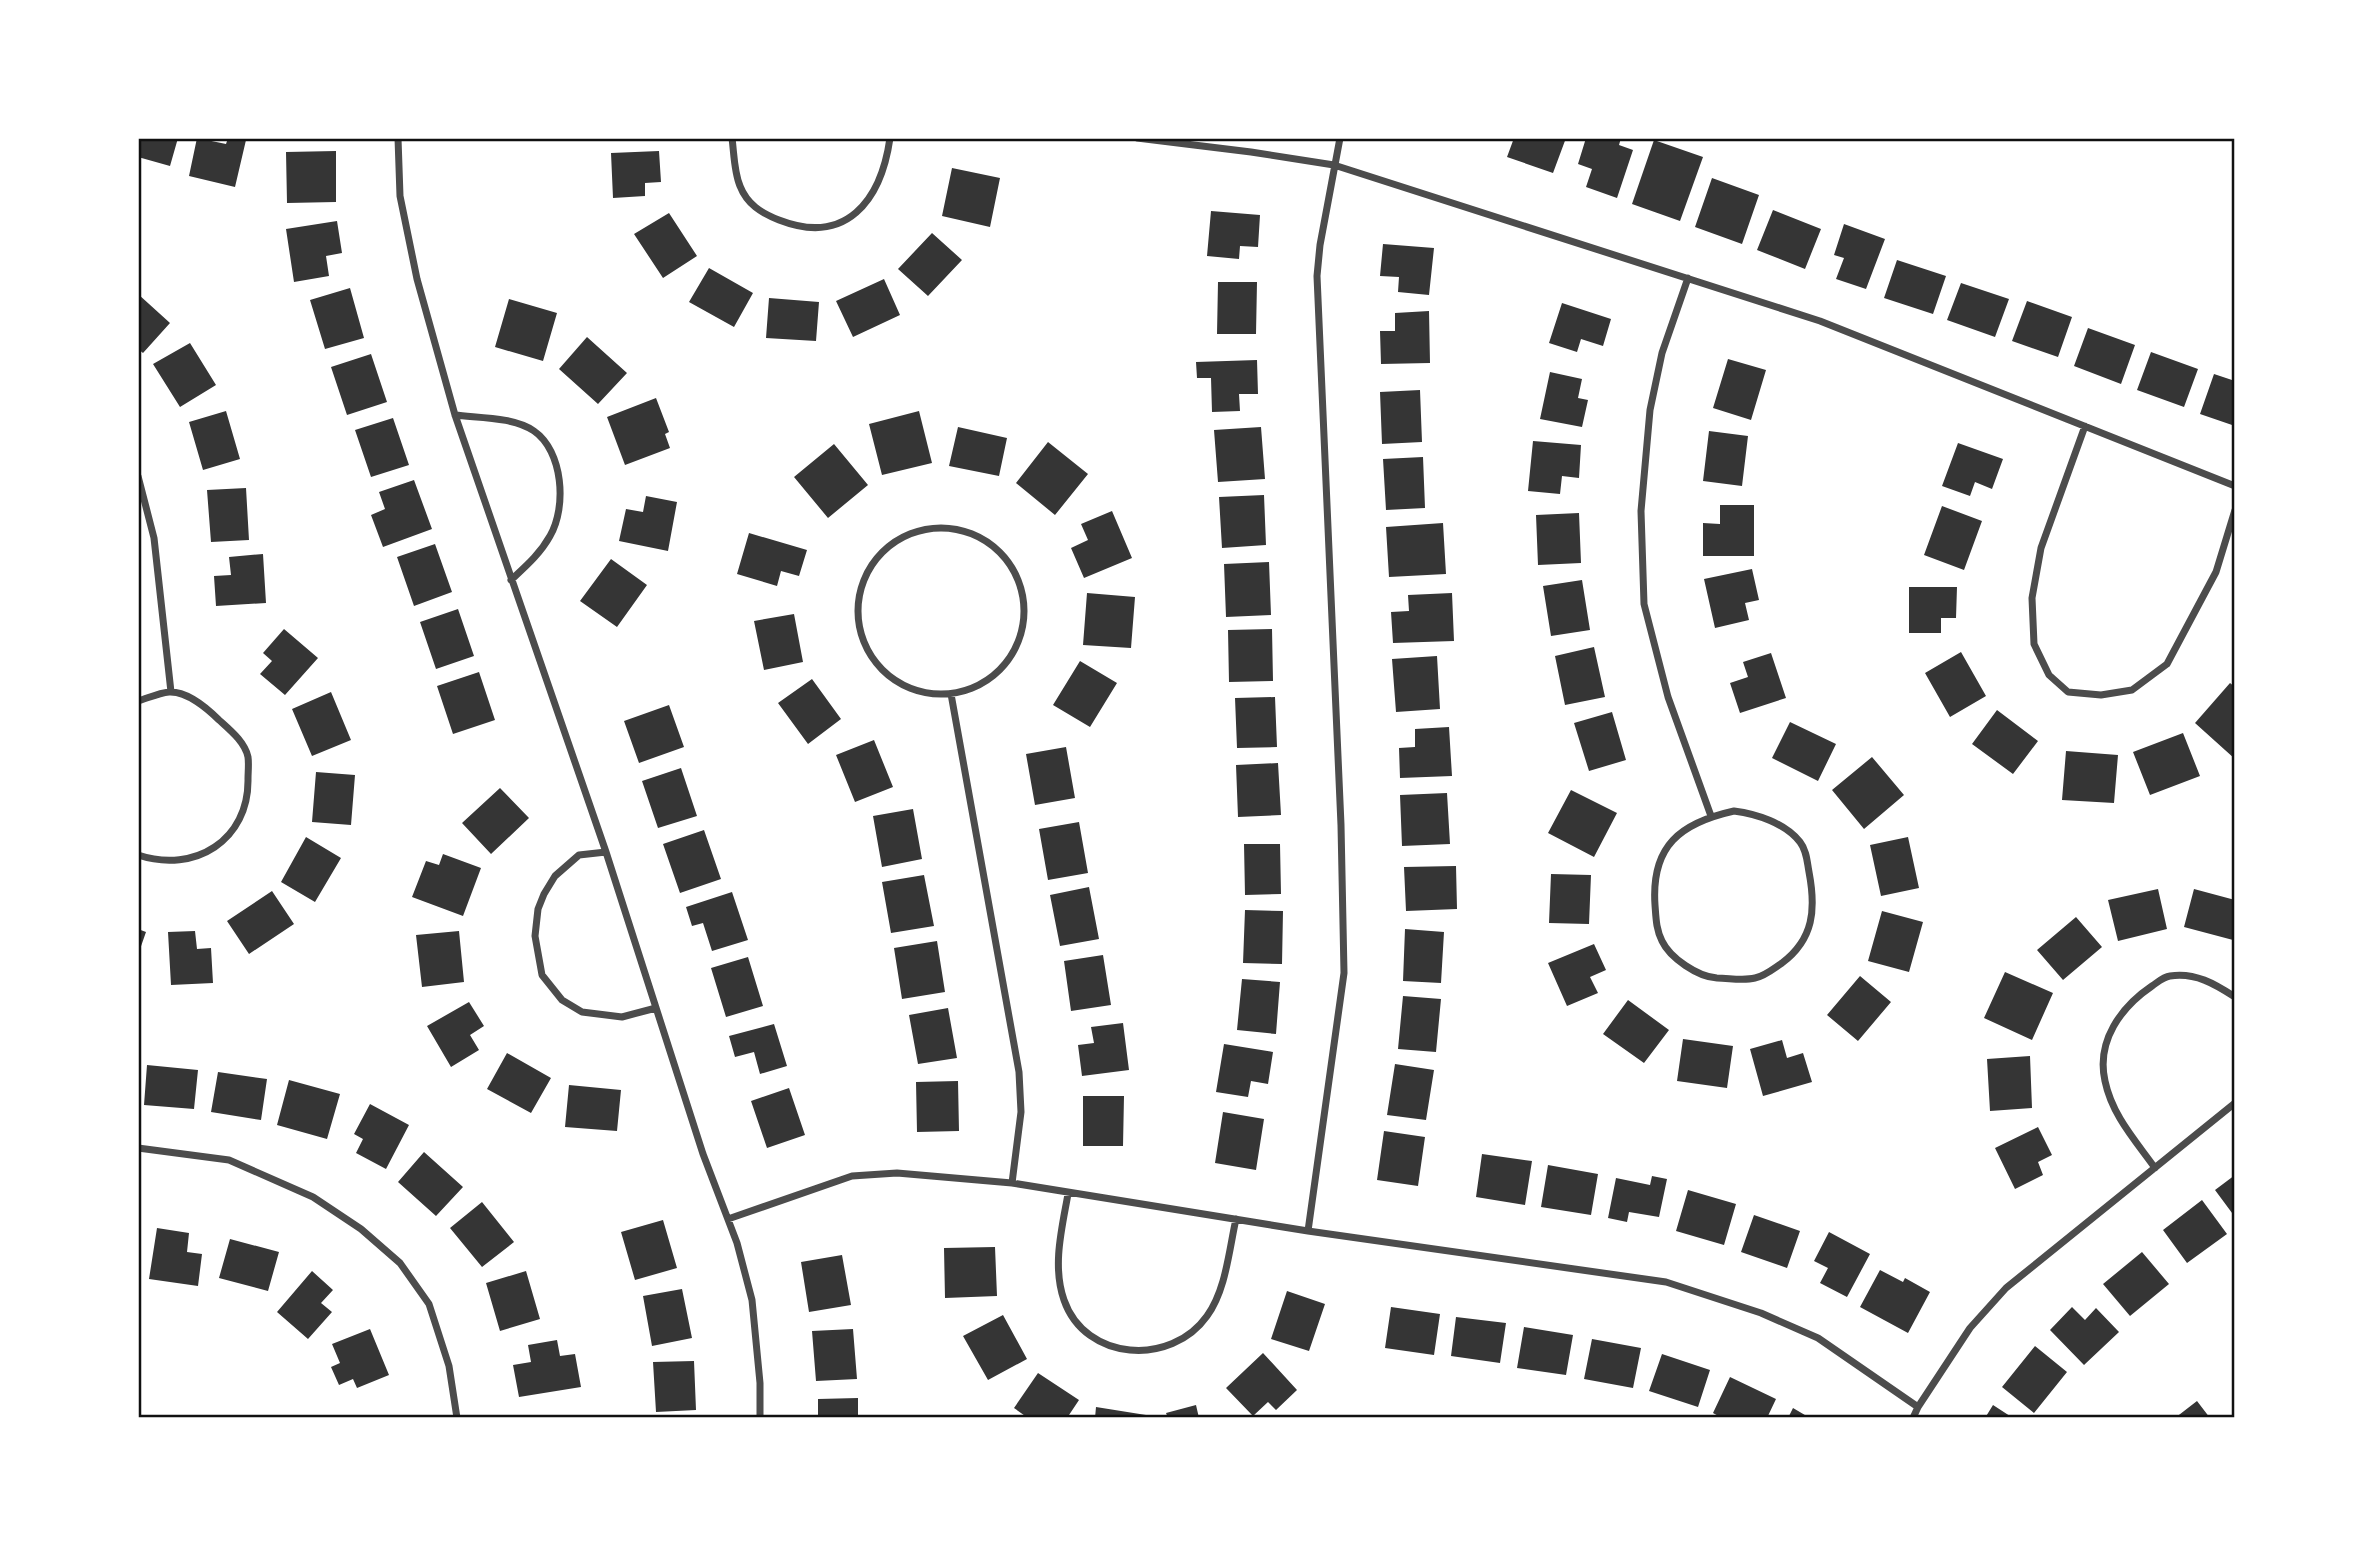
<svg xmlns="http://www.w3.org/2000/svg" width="2373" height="1556" font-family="Bitter,serif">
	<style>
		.building { fill: #353535 }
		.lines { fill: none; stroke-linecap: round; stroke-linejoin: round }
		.minor { stroke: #4c4c4c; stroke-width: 7 }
		.neatline { fill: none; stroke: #111; stroke-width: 2.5 }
	</style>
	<rect width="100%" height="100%" fill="#fff"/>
	<!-- building -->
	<path class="building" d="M138 138H178L170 166 138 157Z
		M197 138 226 144 228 138 246 140 235 187 189 176Z
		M1514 138H1566L1553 173 1507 157Z
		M1586 138H1621L1619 145 1633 150 1617 198 1586 187 1592 169 1578 164Z
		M1654 140 1703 157 1680 221 1632 204Z
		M336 151V202L287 203 286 152Z
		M659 151 661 182 645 183V196L613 198 611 153Z
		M952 168 1000 178 990 227 942 216Z
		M1712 178 1759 195 1742 244 1695 227Z
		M1773 210 1821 229 1805 269 1757 250Z
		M1211 211 1260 215 1258 247 1240 246 1239 259 1207 256Z
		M669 213 697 256 663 278 634 234Z
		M337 221 342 253 326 256 329 276 294 282 286 229Z
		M1844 224 1885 239 1866 289 1836 279 1844 258 1834 255Z
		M932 233 962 260 928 296 898 269Z
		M1383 244 1434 248 1429 295 1398 292 1399 277 1380 276Z
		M1897 260 1946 276 1933 314 1884 298Z
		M709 268 753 293 734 327 689 302Z
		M884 279 900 315 853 337 836 301Z
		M1218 282H1257L1256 334H1217Z
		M1961 283 2009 299 1995 337 1947 320Z
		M350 288 364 338 325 349 310 300Z
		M138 294 170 323 143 353 138 349Z
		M769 298 819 302 816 341 766 338Z
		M509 299 557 313 543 361 495 347Z
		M2027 301 2072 317 2058 357 2012 341Z
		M1562 303 1611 319 1603 346 1581 339 1577 352 1549 343Z
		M1429 311 1430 363 1381 364 1380 331H1395V313Z
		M2088 328 2135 345 2121 384 2074 366Z
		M587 337 627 373 598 404 559 369Z
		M190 343 216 385 180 407 153 364Z
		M2151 352 2198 369 2184 407 2137 390Z
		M371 354 387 402 347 415 331 367Z
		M1728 359 1766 370 1751 420 1713 408Z
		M1257 360 1258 394H1239L1240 411 1212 412 1211 378H1197L1196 362Z
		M1550 372 1582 379 1578 398 1588 400 1582 427 1540 419Z
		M2214 374 2235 381V426L2200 414Z
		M1420 390 1422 442 1382 444 1380 392Z
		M656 398 669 432 665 434 670 448 625 465 607 417Z
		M226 411 240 459 203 470 189 422Z
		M919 411 932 463 882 475 869 424Z
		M393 418 409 465 371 477 355 430Z
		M958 427 1007 438 999 476 949 466Z
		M1261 427 1265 479 1218 482 1214 430Z
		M1709 431 1748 436 1742 486 1703 481Z
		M1533 441 1581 445 1579 478 1562 476 1560 494 1528 491Z
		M1048 442 1088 474 1055 515 1016 483Z
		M1958 443 2003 459 1992 489 1975 482 1970 496 1942 486Z
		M834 444 868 485 828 518 794 477Z
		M1423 457 1425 508 1386 510 1383 459Z
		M414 480 432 529 383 547 371 515 385 509 379 492Z
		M246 488 249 540 211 542 207 490Z
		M1264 495 1266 545 1222 548 1219 497Z
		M646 496 677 502 668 551 619 541 626 509 643 512Z
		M1720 505H1754V556H1703V523L1720 524Z
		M1942 506 1982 521 1964 570 1924 555Z
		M1112 511 1132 558 1084 578 1071 548 1088 540 1081 524Z
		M1579 513 1581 563 1538 565 1536 515Z
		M1443 523 1446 574 1389 577 1386 527Z
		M749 533 807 550 799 576 781 571 777 586 737 574Z
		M435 544 452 592 414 606 397 557Z
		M263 554 266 603 216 606 214 576 231 575 229 557Z
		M611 559 647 585 617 627 580 601Z
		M1269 562 1271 615 1226 617 1224 564Z
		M1752 569 1759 600 1745 603 1749 620 1715 628 1704 579Z
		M1582 580 1590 630 1551 636 1543 586Z
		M1909 587H1957L1956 618H1941V633H1909Z
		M1087 593 1135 597 1131 648 1083 645Z
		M1452 593 1454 641 1393 643 1391 612 1409 611 1408 595Z
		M458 609 474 656 436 669 420 622Z
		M794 614 803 662 764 670 754 621Z
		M284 629 318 658 285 695 260 674 272 661 263 653Z
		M1272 629 1273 681 1229 682 1228 630Z
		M1594 647 1605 697 1565 705 1555 656Z
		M1961 652 1986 696 1950 717 1925 673Z
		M1771 653 1786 698 1740 713 1730 683 1748 677 1743 662Z
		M1437 656 1440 709 1396 712 1392 659Z
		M1080 661 1117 683 1090 727 1053 705Z
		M479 672 495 720 453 734 437 686Z
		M812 679 841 719 808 744 778 703Z
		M2230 683 2235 687V759L2195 723Z
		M331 692 351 740 312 756 292 709Z
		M1275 697 1277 747 1237 748 1235 698Z
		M669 705 684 747 639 763 624 721Z
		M1997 710 2038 741 2013 774 1972 744Z
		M1612 712 1626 760 1589 771 1574 723Z
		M1790 722 1836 744 1818 781 1772 758Z
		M1449 727 1452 776 1400 778 1399 748 1415 747V729Z
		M2183 733 2200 776 2150 795 2133 752Z
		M874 740 893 787 855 802 836 755Z
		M1066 747 1075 798 1035 805 1026 754Z
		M2066 751 2118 755 2114 803 2062 800Z
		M1872 757 1904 795 1864 829 1832 790Z
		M1278 763 1281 815 1238 817 1236 765Z
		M681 768 697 816 658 828 642 781Z
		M316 772 355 775 351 825 312 822Z
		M500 788 529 818 491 854 462 823Z
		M1571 790 1617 813 1594 857 1548 833Z
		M1447 793 1450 844 1402 846 1400 795Z
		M913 809 922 859 882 867 873 816Z
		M1079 822 1088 873 1048 880 1039 829Z
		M704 830 721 879 680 893 663 844Z
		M306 837 341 858 315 902 281 882Z
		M1908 837 1919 888 1881 896 1870 845Z
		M1244 844H1280L1281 894 1245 895Z
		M443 854 481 868 463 916 412 897 426 861 439 865Z
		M1456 866 1457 909 1406 911 1404 867Z
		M1551 874 1591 875 1589 924 1549 923Z
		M924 875 934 926 891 933 882 882Z
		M1089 887 1099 939 1060 946 1050 895Z
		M2158 889 2167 929 2118 941 2108 900Z
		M2194 889 2235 900 2233 940 2184 927Z
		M272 891 294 924 249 954 227 921Z
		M732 892 748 940 712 951 703 923 692 926 686 907Z
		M1245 910 1283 911 1282 964 1243 963Z
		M1882 911 1923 922 1909 972 1868 961Z
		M2076 917 2102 947 2063 980 2037 950Z
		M138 929 146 932 139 952H138Z
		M1405 929 1444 932 1441 983 1403 981Z
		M195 931 197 949 211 948 213 983 171 985 168 932Z
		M459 931 464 982 422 987 416 935Z
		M937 941 945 992 902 999 894 948Z
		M1594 944 1606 970 1590 977 1598 993 1567 1006 1548 963Z
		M1103 955 1111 1005 1071 1011 1064 961Z
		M748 957 763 1006 726 1017 711 968Z
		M2005 972 2053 993 2032 1040 1984 1018Z
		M1860 976 1891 1002 1858 1041 1827 1015Z
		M1242 979 1280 982 1276 1034 1237 1030Z
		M1403 996 1441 999 1436 1052 1398 1049Z
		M1628 1000 1669 1030 1644 1063 1603 1034Z
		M469 1002 484 1026 470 1035 479 1050 451 1067 427 1026Z
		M948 1008 957 1058 918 1064 909 1015Z
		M1123 1023 1129 1070 1082 1076 1078 1045 1094 1043 1091 1027Z
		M774 1024 787 1066 760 1074 754 1052 735 1057 729 1036Z
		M1683 1039 1733 1046 1727 1088 1677 1081Z
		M1782 1040 1787 1058 1803 1053 1812 1082 1763 1096 1750 1049Z
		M1224 1044 1273 1052 1268 1084 1251 1081 1248 1097 1216 1092Z
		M507 1053 551 1078 531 1113 487 1089Z
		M2030 1056 2032 1108 1990 1111 1987 1059Z
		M1395 1064 1434 1070 1426 1120 1387 1115Z
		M147 1065 198 1070 194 1109 144 1105Z
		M218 1072 267 1079 261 1120 211 1112Z
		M289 1080 340 1094 327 1139 277 1125Z
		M958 1081 959 1131 917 1132 916 1082Z
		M569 1085 621 1090 617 1131 565 1127Z
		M789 1088 805 1135 767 1148 751 1101Z
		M1083 1096H1124L1123 1146H1083Z
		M370 1104 409 1125 386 1169 356 1153 363 1139 354 1134Z
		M1223 1112 1264 1119 1256 1170 1215 1163Z
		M2038 1127 2052 1155 2038 1162 2043 1175 2015 1189 1995 1148Z
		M1384 1131 1425 1137 1418 1186 1377 1180Z
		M424 1152 463 1187 436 1216 398 1182Z
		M1482 1154 1532 1161 1525 1205 1476 1197Z
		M1548 1165 1598 1174 1591 1215 1541 1207Z
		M2235 1175V1217L2215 1190Z
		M1652 1176 1667 1179 1659 1217 1629 1212 1627 1222 1608 1218 1616 1178 1650 1185Z
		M1688 1190 1736 1204 1724 1245 1676 1231Z
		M2202 1200 2227 1234 2187 1263 2163 1230Z
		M482 1202 514 1242 482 1267 450 1228Z
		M1754 1215 1800 1231 1787 1268 1741 1252Z
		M663 1220 677 1268 635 1280 621 1232Z
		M157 1228 189 1233 187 1252 202 1254 198 1286 149 1279Z
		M1829 1232 1870 1254 1847 1297 1820 1283 1828 1268 1814 1261Z
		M230 1239 279 1252 268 1291 219 1278Z
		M995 1247 997 1296 945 1298 944 1248Z
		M2142 1252 2169 1284 2130 1316 2103 1284Z
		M842 1255 851 1305 809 1312 801 1262Z
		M1880 1270 1903 1282 1905 1278 1930 1292 1908 1333 1860 1307Z
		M312 1271 333 1290 321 1303 332 1312 308 1339 277 1312Z
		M526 1271 540 1319 500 1331 486 1283Z
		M682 1289 692 1338 652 1346 643 1296Z
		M1287 1291 1325 1304 1309 1351 1271 1339Z
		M1391 1307 1440 1314 1434 1355 1385 1348Z
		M2072 1307 2085 1320 2096 1308 2119 1332 2084 1365 2050 1330Z
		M1003 1315 1027 1359 988 1380 963 1336Z
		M1456 1317 1506 1323 1500 1363 1451 1356Z
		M1524 1327 1573 1335 1566 1375 1517 1368Z
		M370 1329 389 1375 357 1388 353 1379 339 1385 331 1367 340 1363 332 1344Z
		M853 1329 857 1379 816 1381 812 1331Z
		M1592 1339 1641 1348 1633 1388 1584 1379Z
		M557 1340 560 1356 575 1354 581 1387 519 1397 513 1365 531 1362 528 1345Z
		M2035 1346 2067 1372 2034 1413 2002 1387Z
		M1263 1353 1297 1390 1276 1410 1268 1402 1253 1416 1226 1388Z
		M1662 1354 1710 1370 1698 1407 1649 1391Z
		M694 1361 696 1410 656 1412 653 1362Z
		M1038 1373 1079 1400 1067 1418H1028L1014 1408Z
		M1730 1377 1776 1399 1767 1418H1722L1713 1413Z
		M858 1398V1418H818V1399Z
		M2197 1401 2210 1418H2175Z
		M1196 1405 1199 1418H1168L1166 1413Z
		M1993 1405 2013 1418H1985Z
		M1096 1407 1146 1415 1145 1418H1095Z
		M1793 1408 1810 1418H1788Z"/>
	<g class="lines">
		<!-- minor -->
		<path class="minor" d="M398 138 400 196 417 279 455 415 606 852 703 1154 737 1243 752 1300 760 1383V1418
			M732 138C734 153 734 172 740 186 747 204 761 213 779 220 846 246 881 201 890 138
			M1137 138 1251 152 1334 165 1820 321 2235 486
			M1688 278 1662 353 1650 410 1641 511 1644 604 1668 697 1711 816
			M455 415C479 418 514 417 534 431 563 451 567 507 550 536 540 554 526 566 511 580
			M2085 426 2041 548 2032 598 2034 644 2049 675 2068 692 2101 695 2132 690 2167 664 2216 572 2235 510
			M138 476 154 538 171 692
			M858 611a83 83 0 1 1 166 0a83 83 0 1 1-166 0Z
			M951 694 1019 1072 1021 1112 1012 1183
			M138 701C148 698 159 693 169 692 187 691 208 709 219 720 230 730 245 742 248 757 249 764 248 772 248 779 249 840 195 874 138 855
			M1734 811C1757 814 1785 823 1800 842 1807 851 1807 862 1809 872 1816 909 1814 939 1782 963 1773 969 1765 976 1755 978 1743 981 1729 978 1717 978 1698 977 1670 958 1662 941 1656 929 1656 918 1655 905 1651 846 1680 823 1734 811Z
			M606 852 579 855 555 876 544 894 538 909 535 936 542 975 562 1000 582 1012 622 1017 656 1008
			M138 1148 229 1160 313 1197 361 1229 400 1263 429 1304 449 1366 457 1418
			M2155 1168C2135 1140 2112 1115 2105 1081 2096 1041 2121 1007 2152 986 2158 982 2163 977 2170 976 2195 972 2215 984 2235 997
			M1068 1194C1062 1228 1052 1266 1064 1300 1085 1361 1171 1367 1207 1316 1226 1290 1229 1250 1236 1219
			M728 1219 852 1176 897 1173 1012 1183 1308 1231 1666 1282 1761 1313 1818 1338 1918 1407
			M1308 1231 1344 973 1341 825 1317 276 1320 245 1340 138
			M1913 1418 1918 1407 1970 1328 2006 1288 2235 1103"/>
	</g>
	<!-- border -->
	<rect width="2373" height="1556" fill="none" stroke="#ffffff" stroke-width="280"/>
	<rect x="140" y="140" width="2093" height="1276" class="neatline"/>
</svg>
